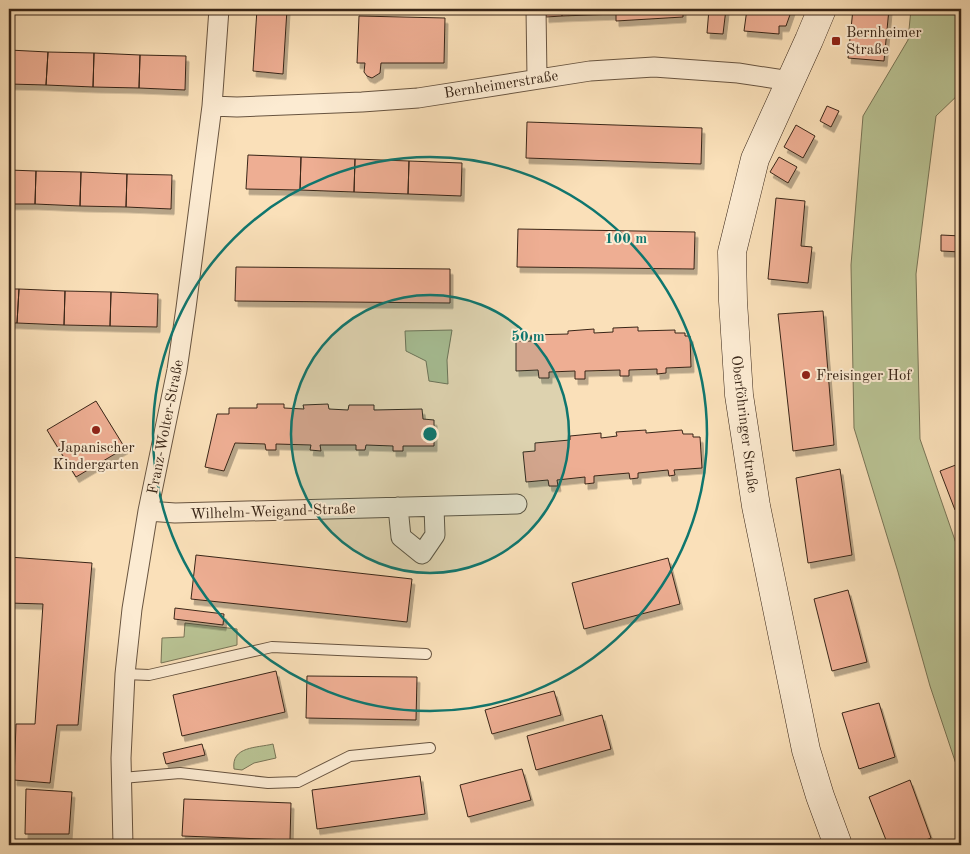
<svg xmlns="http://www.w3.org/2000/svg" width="970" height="854" font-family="'Old Standard TT',serif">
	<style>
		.green { fill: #b9c394; stroke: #787456 }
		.building { fill: #eeae93; stroke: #382517; filter: url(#shadow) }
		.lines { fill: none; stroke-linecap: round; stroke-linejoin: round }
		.service-casing { stroke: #685440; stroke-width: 12 }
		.minor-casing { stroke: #685440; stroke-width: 21 }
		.secondary-casing { stroke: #382517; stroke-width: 29 }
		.service { stroke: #fcebd2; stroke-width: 10 }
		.minor { stroke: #fcebd2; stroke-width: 19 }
		.secondary { stroke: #fcebd2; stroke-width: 28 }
		.ring { fill: none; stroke: #0f766e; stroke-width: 2.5 }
		.poi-dot { fill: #8f2418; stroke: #fcebd2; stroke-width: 2 }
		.labels { text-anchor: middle; stroke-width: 4; stroke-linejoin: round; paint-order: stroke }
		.poi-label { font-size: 15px; fill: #382517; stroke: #fcebd2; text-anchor: start }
		.street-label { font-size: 15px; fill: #382517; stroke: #fcebd2 }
		.centre { fill: #0f766e; stroke: #fcebd2; stroke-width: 2.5 }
		.ring-label { font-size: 15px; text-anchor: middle; font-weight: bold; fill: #0f766e; stroke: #fcebd2; stroke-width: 4; stroke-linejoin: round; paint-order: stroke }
	</style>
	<defs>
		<filter id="shadow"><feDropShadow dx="3" dy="5.5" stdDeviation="0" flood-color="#0004"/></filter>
	</defs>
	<rect width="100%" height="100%" fill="#fae0b9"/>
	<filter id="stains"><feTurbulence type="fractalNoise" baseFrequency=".004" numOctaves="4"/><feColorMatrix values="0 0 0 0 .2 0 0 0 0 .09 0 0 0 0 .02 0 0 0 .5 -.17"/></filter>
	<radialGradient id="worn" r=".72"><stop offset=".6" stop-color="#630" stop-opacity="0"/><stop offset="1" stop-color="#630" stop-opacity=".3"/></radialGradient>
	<!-- green -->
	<path class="green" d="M911 9H961V92L936 116 916 274 920 439 958 549 961 551V779L930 686 898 572 854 428 851 265 863 116 908 40Z
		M452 330 447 360 448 384 429 381 426 361 406 351 405 331Z
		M185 623 237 629V645L161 663 162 638 184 637Z
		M273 744 276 758 254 763 242 770 234 769C231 746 257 748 273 744Z"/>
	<!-- building -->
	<path class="building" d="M257 9H287L283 74 253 71Z
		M546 9H562V16L546 17Z
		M562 9H616V14L562 16Z
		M616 9H683V17L616 21Z
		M709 9H726L723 34 707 33Z
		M747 9H792L786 26H779V34L744 31Z
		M853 9H889L884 61 848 58Z
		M359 16 445 18 444 63H381L380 73 372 78 367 76 364 72 365 63H357Z
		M9 50 48 52 46 85 9 84Z
		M48 52 94 53 93 87 46 85Z
		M94 53 140 55 139 88 93 87Z
		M140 55 186 56 185 90 139 88Z
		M827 106 839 111 831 127 820 121Z
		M527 122 702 128 701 164 526 158Z
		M796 125 815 136 803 158 784 147Z
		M248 155 301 157 300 190 246 189Z
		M301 157 355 159 354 192 300 190Z
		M779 157 797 167 788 183 770 172Z
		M355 159 409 161 408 194 354 192Z
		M409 161 462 163 461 196 408 194Z
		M9 170 36 171 35 204H9Z
		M36 171 81 172 80 206 35 204Z
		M81 172 127 174 126 207 80 206Z
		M127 174 172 175 171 209 126 207Z
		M776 198 805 201 801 246 812 247 808 283 768 279Z
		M518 229 695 232 694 269 517 267Z
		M941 235 961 236V252L941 251Z
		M236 267 450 269V303L235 301Z
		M9 289H19L17 323H9Z
		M19 289 65 291 64 325 17 323Z
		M65 291 111 292 110 326 64 325Z
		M111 292 158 294 157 327 110 326Z
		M823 311 834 445 793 451 778 314Z
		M638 327V331L675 330V333H685V336H690L691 367 666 368V373L657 374V369L629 370V376H620V370L585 371V379H575V371L549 372V378H539L538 370 516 371V341H532L531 335 568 334V331L594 329V333L613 332V328Z
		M96 401 125 448 76 477 47 430Z
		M257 404H284V408L304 409 303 405 328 404 329 409 348 410 349 405H374V410L422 409 423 419 434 420V446H403V451H393V446L366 445 365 450H356V445H320L321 451 310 450 311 445 276 444V450H266L265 444 235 443 224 471 205 467 217 414H229V408H257Z
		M646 430V433L682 430 683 434H693V437H700L702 468 674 470 675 475 669 476 668 470 638 473V478L630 479 629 473 594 476V483L585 484V477L557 480 558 486H549L548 480 526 482 523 452 535 451V443L570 440V436L601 433V438L617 436 616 432Z
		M961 463V507L955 510 940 471Z
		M840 469 852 555 808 563 796 478Z
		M196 555 412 579 407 622 191 599Z
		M9 557 92 563 78 725H57L50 783 14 780 16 724H35L43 604 9 603Z
		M668 558 680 604 584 629 572 583Z
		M848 590 867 662 832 671 814 599Z
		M175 608 224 614 223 625 174 619Z
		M276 671 285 712 182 736 173 695Z
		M307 676 417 677 416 720 306 718Z
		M554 691 561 715 492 734 485 710Z
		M879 703 895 757 859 769 842 713Z
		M602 715 611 749 536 770 527 736Z
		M202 744 205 755 166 764 163 753Z
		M522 769 531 800 468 817 460 785Z
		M420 776 425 814 317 829 312 790Z
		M910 780 931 838 913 845H888L869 797Z
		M26 789 72 792 69 834H25Z
		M184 799 291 803 290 840 182 836Z
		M9 843 50 844V845H9Z"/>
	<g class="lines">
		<defs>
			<path id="service" d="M125 674 149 675 272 647 426 654
				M122 778 180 773 268 783 298 782 350 756 430 748"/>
			<path id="minor" d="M536 9 537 78
				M212 106 237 107 362 102 418 98 590 71 654 67 738 73 790 81
				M398 507 401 537 422 554 435 535 434 507
				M148 511 175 513 517 504
				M123 845 121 758 125 674 132 609 148 511 177 370 186 308 212 106 219 9"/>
			<path id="secondary" d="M822 9 809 40 755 159 732 252 733 301 739 395 756 506 806 750 820 796 838 845"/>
		</defs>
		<!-- service casing -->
		<use href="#service" class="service-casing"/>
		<!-- minor casing -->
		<use href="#minor" class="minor-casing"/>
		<!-- secondary casing -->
		<use href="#secondary" class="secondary-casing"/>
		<!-- service -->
		<use href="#service" class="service"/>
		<!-- minor -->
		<use href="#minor" class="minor"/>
		<!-- secondary -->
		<use href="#secondary" class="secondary"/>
	</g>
	<!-- distance rings -->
	<circle cx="430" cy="434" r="139" fill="#0f766e" fill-opacity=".12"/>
	<g class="ring">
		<circle cx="430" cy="434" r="139"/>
		<circle cx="430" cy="434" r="277"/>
	</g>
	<!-- markers -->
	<g class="poi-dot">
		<rect x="831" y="36" width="10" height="10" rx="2.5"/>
		<circle cx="806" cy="375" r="5"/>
		<circle cx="96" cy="430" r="5"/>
	</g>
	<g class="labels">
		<!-- poi labels -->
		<g class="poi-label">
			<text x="846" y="37">Bernheimer<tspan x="846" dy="17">Straße</tspan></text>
			<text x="816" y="380">Freisinger Hof</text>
			<text x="96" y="452" text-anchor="middle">Japanischer<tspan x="96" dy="17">Kindergarten</tspan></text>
		</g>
		<!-- street labels -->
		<g class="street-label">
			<text transform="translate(501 84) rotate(-9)" y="5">Bernheimerstraße</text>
			<text transform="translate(745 424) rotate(83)" y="5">Oberföhringer Straße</text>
			<text transform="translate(165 427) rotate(-79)" y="5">Franz-Wolter-Straße</text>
			<text transform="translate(273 511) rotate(-2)" y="5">Wilhelm-Weigand-Straße</text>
		</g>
	</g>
	<circle cx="430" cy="434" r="8" class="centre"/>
	<g class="ring-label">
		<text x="626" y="243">100 m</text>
		<text x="528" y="341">50 m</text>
	</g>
	<!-- margin -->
	<rect width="970" height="854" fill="none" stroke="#fae0b9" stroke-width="30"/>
	<rect x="10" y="10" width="950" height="834" fill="none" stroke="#382517" stroke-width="2.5"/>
	<rect x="15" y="15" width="940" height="824" fill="none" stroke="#382517"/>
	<rect width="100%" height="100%" filter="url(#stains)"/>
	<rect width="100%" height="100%" fill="url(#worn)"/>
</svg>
